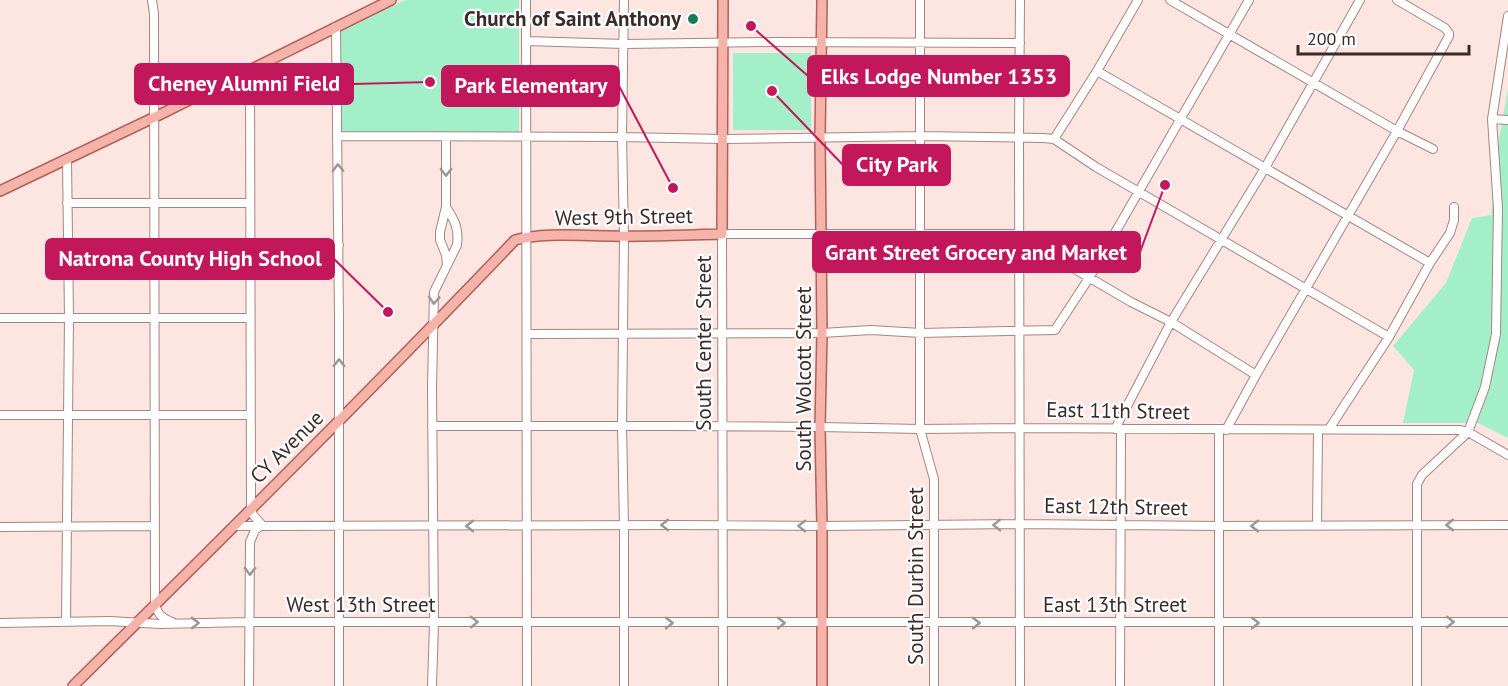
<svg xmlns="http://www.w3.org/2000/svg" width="1508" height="686" font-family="'PT Sans',sans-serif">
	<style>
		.green { fill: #a3efca }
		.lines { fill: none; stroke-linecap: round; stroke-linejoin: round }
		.minor-casing { stroke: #a8857f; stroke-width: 10 }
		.major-casing { stroke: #b06258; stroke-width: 12 }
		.minor { stroke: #fff; stroke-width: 8 }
		.major { stroke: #f6b3aa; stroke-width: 9 }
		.oneway { stroke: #9c9594 }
		.poi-dot { fill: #147d57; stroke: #fff; stroke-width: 2 }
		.labels { text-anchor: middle; stroke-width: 4.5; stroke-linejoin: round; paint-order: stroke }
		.poi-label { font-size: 21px; font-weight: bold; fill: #3a2b28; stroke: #fff; text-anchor: end }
		.street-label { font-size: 21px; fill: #3a2b28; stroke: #fff }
		.leader { fill: none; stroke: #c2185b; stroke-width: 2 }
		.callout-dot { fill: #c2185b; stroke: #fff; stroke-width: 2 }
		.callout { fill: #c2185b; stroke: #c2185b; stroke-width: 2 }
		.callout-label { font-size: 22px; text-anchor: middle; font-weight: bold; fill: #fff }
	</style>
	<rect width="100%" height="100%" fill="#fde5e1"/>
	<!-- green -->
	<path class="green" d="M405 0H519V133L341 132 340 32Z
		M733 53H811V130H733Z
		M1508 88V438L1478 423H1403L1414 370 1393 346 1446 283 1472 218 1491 215 1499 139Z"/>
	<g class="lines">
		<defs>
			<path id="minor" d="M152 0 154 14 155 604C158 615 162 618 172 622
				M526 0 527 686
				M624 0 622 137 624 237 622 426 624 526V686
				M920 0V429L934 479V686
				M1020 0 1019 137 1020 686
				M1170 0 1397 131 1433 149
				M336 27 339 319V686
				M526 41 624 44 773 42 1020 43
				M1097 71 1430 263
				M1492 119 1508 120
				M337 136 622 137 723 139 920 136 1043 138 1054 139 1096 167 1389 337
				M446 137V207L440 232V240L446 255 447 265
				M1054 139 1097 71 1138 0
				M67 203H250
				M1020 234 1049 254 1131 302 1171 322 1256 375
				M250 246 339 245
				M0 318H250
				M527 334 822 333 871 330 921 333 1055 330 1089 278 1249 0
				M0 415H250
				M432 426H672L820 427 920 429 1020 428 1459 430 1468 432 1508 455
				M1115 429 1171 322 1265 168 1360 0
				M1329 429 1389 337 1430 263 1450 233 1454 220V207
				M1226 430 1256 375 1397 131 1449 36V33L1445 28 1397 0
				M234 526 673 525 822 526 1020 524 1219 526 1508 525
				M1317 526 1318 430
				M0 527 154 526
				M66 622 69 318 67 159
				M0 623 110 621 160 624 249 622H1508
				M249 686 250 542 255 530 262 525 253 515 251 508 250 70
				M432 686 434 623 432 389 434 292 457 245C459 228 455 221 446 207
				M723 686 722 234H1020
				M1120 686 1121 429
				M1219 686V430
				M1417 686V484L1422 475 1468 432 1485 387 1496 334 1498 208 1492 119 1508 16"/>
			<path id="major" d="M0 191 155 117 391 0
				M73 686C222 539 370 392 515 240 544 232 581 236 611 236 648 237 685 235 722 234L723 0
				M822 686V526L820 427 822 333 820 137 822 0"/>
		</defs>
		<!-- minor casing -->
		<use href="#minor" class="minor-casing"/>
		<!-- major casing -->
		<use href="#major" class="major-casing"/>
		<!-- minor -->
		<use href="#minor" class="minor"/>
		<!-- major -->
		<use href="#major" class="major"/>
	</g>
	<!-- one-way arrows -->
	<defs><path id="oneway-chevron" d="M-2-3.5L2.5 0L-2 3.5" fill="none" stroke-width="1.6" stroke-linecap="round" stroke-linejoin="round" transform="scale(1.5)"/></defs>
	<g class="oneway">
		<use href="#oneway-chevron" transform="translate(338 168) rotate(-91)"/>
		<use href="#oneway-chevron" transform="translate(446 172) rotate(90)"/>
		<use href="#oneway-chevron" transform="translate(434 300) rotate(94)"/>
		<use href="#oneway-chevron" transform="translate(339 363) rotate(-90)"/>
		<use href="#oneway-chevron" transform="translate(665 525) rotate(179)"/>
		<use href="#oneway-chevron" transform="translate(997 525) rotate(179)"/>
		<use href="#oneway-chevron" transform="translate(1450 525) rotate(-180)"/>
		<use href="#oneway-chevron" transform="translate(470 526) rotate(-180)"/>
		<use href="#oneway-chevron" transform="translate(802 526) rotate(-179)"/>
		<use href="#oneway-chevron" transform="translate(1255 526) rotate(180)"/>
		<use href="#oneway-chevron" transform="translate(250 571) rotate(91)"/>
		<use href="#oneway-chevron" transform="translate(474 622) rotate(-1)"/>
		<use href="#oneway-chevron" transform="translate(1450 622)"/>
		<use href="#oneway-chevron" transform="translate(195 623) rotate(-1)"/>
		<use href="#oneway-chevron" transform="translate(669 623)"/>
		<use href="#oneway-chevron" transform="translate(781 623)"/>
		<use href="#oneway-chevron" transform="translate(976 623)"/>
		<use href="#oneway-chevron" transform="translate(1255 623)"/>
	</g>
	<!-- markers -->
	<circle class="poi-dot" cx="693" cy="19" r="6"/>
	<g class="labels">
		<!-- poi labels -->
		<g class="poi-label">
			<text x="681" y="26">Church of Saint Anthony</text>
		</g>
		<!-- street labels -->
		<g class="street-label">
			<text transform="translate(624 217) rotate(-1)" y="7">West 9th Street</text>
			<text transform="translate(704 343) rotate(-90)" y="7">South Center Street</text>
			<text transform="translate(804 379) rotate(-90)" y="7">South Wolcott Street</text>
			<text transform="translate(1118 411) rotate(1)" y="7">East 11th Street</text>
			<text transform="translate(287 447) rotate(-45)" y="7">CY Avenue</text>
			<text transform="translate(1116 507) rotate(1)" y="7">East 12th Street</text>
			<text transform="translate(916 576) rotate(-90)" y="7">South Durbin Street</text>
			<text x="361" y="612">West 13th Street</text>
			<text x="1115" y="612">East 13th Street</text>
		</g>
	</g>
	<!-- callouts -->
	<path class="leader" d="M751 26L808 76M430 82L353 84M673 188L619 86M772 91L843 165M1165 185L1140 252M388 312L334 259"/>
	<g class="callout-dot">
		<circle cx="751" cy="26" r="6"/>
		<circle cx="430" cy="82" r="6"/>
		<circle cx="673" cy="188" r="6"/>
		<circle cx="772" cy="91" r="6"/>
		<circle cx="1165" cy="185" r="6"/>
		<circle cx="388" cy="312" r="6"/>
	</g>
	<g class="callout">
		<rect x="808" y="56" width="261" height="40" rx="6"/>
		<rect x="135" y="64" width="218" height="40" rx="6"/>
		<rect x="442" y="66" width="177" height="40" rx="6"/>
		<rect x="843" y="145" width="107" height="40" rx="6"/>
		<rect x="813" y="232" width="327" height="40" rx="6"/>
		<rect x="46" y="239" width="288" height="40" rx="6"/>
	</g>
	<g class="callout-label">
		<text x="939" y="84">Elks Lodge Number 1353</text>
		<text x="244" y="91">Cheney Alumni Field</text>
		<text x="531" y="93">Park Elementary</text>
		<text x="897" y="172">City Park</text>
		<text x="976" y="260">Grant Street Grocery and Market</text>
		<text x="190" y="266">Natrona County High School</text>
	</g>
	<!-- scale -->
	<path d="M1298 45v9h171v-9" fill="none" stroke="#3a2b28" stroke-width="3"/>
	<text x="1307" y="45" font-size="18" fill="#3a2b28" stroke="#ffffff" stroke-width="4.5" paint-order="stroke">200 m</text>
</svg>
